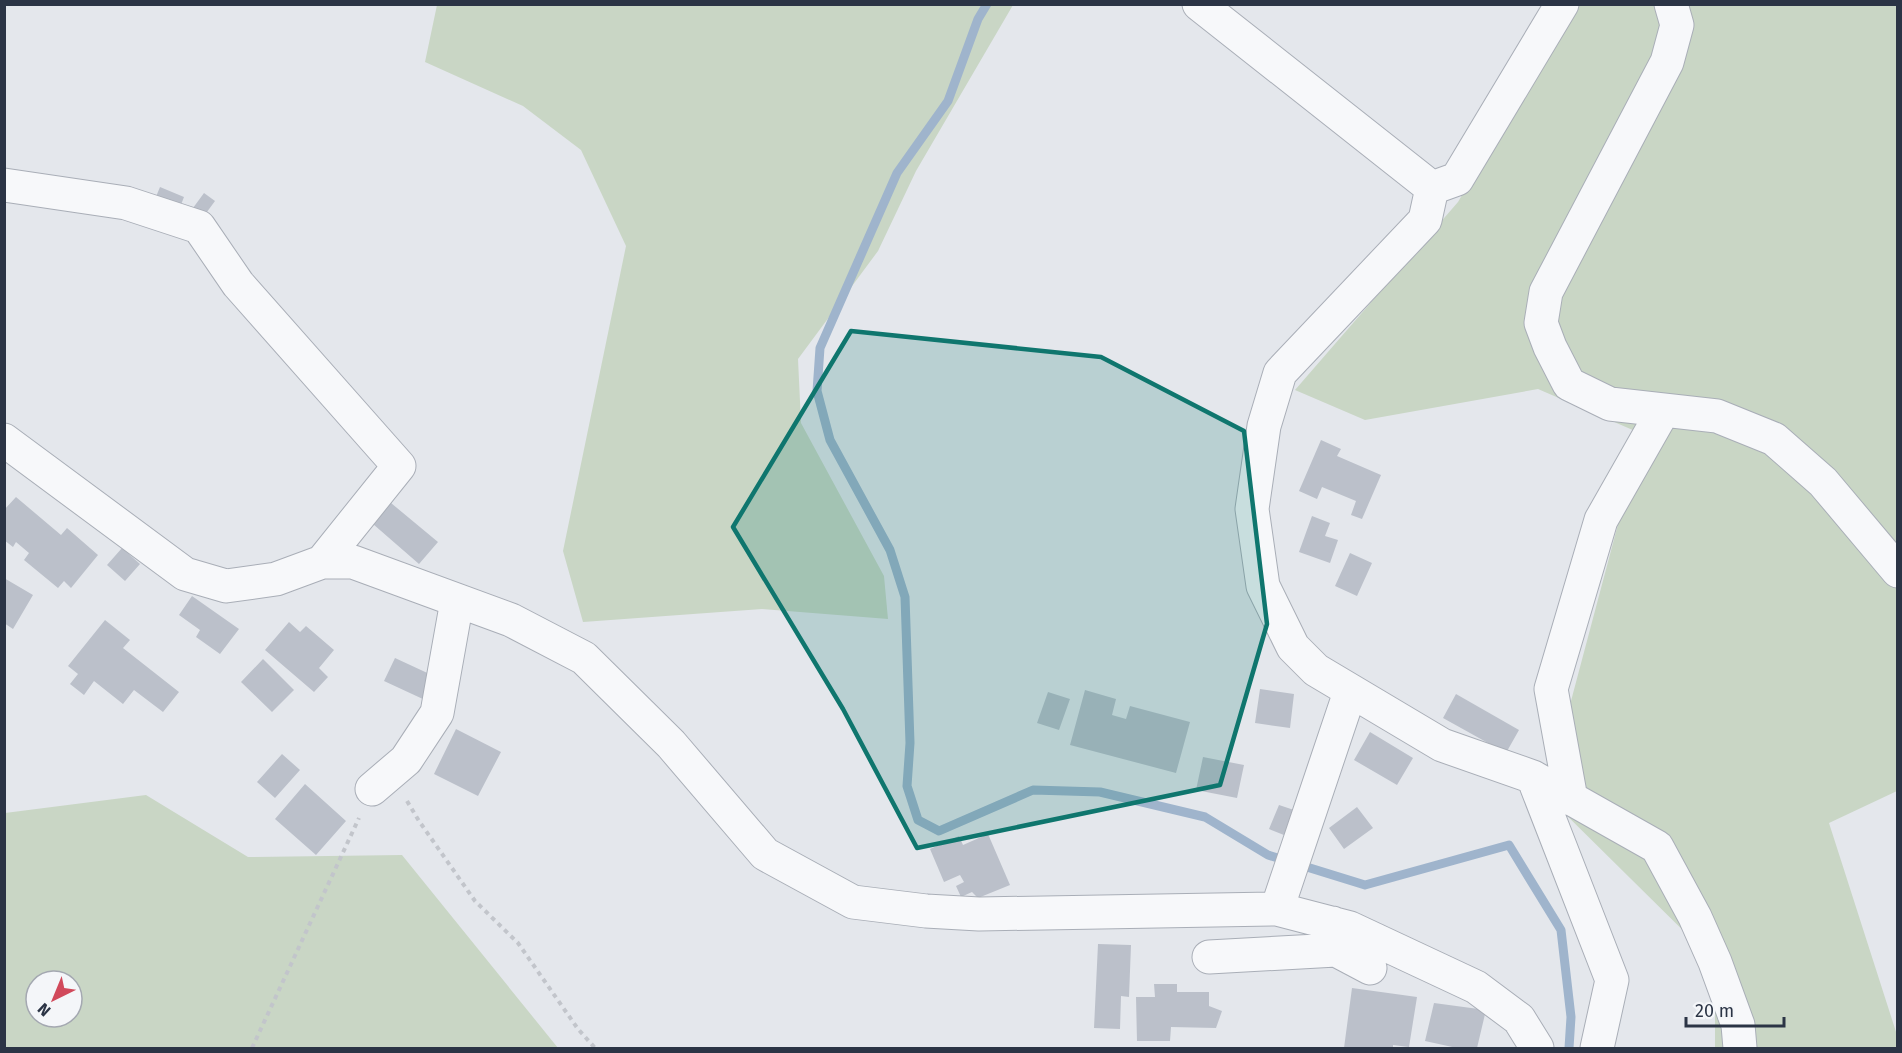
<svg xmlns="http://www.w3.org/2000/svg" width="1902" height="1053" font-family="'Fira Sans',sans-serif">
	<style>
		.green { fill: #c9d6c5; fill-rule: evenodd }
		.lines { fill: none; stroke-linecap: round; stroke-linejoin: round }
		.stream { stroke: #9fb4cc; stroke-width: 9 }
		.building { fill: #bbc0ca }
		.minor-casing { stroke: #a9aeb7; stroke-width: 35 }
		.path { stroke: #c2c5cb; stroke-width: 4; stroke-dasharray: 4.5 4.5; stroke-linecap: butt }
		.minor { stroke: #f7f8fa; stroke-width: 33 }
		.marked { fill: #0f766e; fill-opacity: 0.2; stroke: #0f766e; stroke-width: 4.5; stroke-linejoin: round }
	</style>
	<rect width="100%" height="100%" fill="#e4e7ec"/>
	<!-- green -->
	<path class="green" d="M437 5H1013L916 171 878 251 798 359 801 423 884 576 888 619 762 609 583 622 563 551 626 246 581 150 523 106 425 62Z
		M1573 5H1897V791L1829 823 1897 1035V1048H1715V962L1546 795 1642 434 1538 389 1365 420 1295 390 1458 202Z
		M146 795 248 857 402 855 558 1048H5V813ZM36 981H72V1017H36Z"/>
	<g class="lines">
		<!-- stream -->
		<path class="stream" d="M987 4 978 19 948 101 897 173 820 348 817 391 830 440 890 550 905 597 910 743 907 786 918 820 939 831 1033 790 1100 792 1205 817 1268 855 1365 885 1509 845 1561 930 1571 1017 1569 1048"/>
	</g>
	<!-- building -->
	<path class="building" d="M160 187 184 197 177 215 153 204Z
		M204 193 215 201 204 216 193 208Z
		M1321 440 1341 449 1337 456 1381 475 1362 519 1351 515 1356 501 1322 487 1317 499 1299 491Z
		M16 497 61 535 67 528 98 555 71 588 64 581 58 588 24 560 29 553 16 542 13 547 4 540V510Z
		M391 503 438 542 419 564 373 524Z
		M1312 516 1330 523 1325 536 1338 540 1330 563 1299 552Z
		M122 548 140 564 125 581 107 565Z
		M1350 553 1372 563 1357 596 1335 586Z
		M4 578 33 595 13 629 4 623Z
		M192 596 239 629 220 654 196 637 200 630 179 615Z
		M105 620 130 640 123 648 179 692 163 712 134 690 123 704 94 681 84 695 70 684 78 674 68 666Z
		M289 622 300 632 306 626 334 650 319 668 328 677 314 692 265 650Z
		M395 658 436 677 425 700 384 681Z
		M263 659 294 690 272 712 241 682Z
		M1260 689 1294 694 1290 728 1255 723Z
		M1085 690 1116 699 1112 715 1126 719 1130 706 1190 722 1176 773 1070 745Z
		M1048 692 1070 699 1059 730 1037 723Z
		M1456 694 1519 730 1506 753 1443 718Z
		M456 729 501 752 478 796 434 774Z
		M1370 732 1413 758 1397 785 1354 760Z
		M282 754 300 770 275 798 257 782Z
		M1203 757 1244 765 1237 798 1196 790Z
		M305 784 346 821 316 855 275 819Z
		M1279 805 1300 812 1289 837 1269 829Z
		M1357 807 1373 828 1344 849 1329 828Z
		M988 834 1010 885 978 898 972 892 961 897 956 886 964 882 960 875 944 882 930 849 959 836 963 845Z
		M1098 944 1131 945 1129 997 1121 996 1120 1029 1094 1028Z
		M1154 984H1177V992H1209V1006L1222 1011 1216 1028 1171 1027 1170 1041H1137L1136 997H1155Z
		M1352 988 1417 997 1409 1047 1393 1045V1048H1344Z
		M1434 1003 1486 1010 1477 1048H1457L1425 1041Z"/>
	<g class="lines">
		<defs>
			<path id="minor" d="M1199 4 1432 188 1425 220 1280 373 1264 426 1252 509 1263 586 1293 647 1316 670 1442 745 1533 777 1657 847 1695 917 1715 962 1738 1025 1740 1048
				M1671 4 1677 25 1667 62 1546 292 1541 323 1550 347 1569 384 1610 404 1717 416 1774 439 1823 482 1898 571
				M4 185 126 203 199 227 238 284 399 466 322 562
				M1432 188 1457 179 1562 4
				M4 440 185 574 226 586 276 579 322 562H353L511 620 584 658 671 744 765 854 853 902 926 911 979 914 1277 909 1350 928 1476 987 1519 1019 1537 1048
				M1533 777 1612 980 1597 1048
				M372 789 406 760 437 713 457 601
				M1571 799 1551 689 1601 520 1663 411
				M1277 909 1350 692
				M1336 950 1370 968
				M1209 957 1336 950 1333 923"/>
		</defs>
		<!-- minor casing -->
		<use href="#minor" class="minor-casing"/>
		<!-- path -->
		<path class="path" d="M407 801 419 821 475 901 518 943 578 1029 595 1048
			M252 1048 359 818"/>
		<!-- minor -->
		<use href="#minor" class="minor"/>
	</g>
	<!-- marked area -->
	<path class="marked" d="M851 331 1101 357 1244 431 1267 624 1220 785 917 848 843 709 733 527Z"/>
	<!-- border -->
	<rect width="1902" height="1053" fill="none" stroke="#2b3445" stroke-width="12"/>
	<!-- north arrow -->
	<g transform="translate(54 999) rotate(223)"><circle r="28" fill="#f4f6f9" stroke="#a4a8b1" stroke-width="1.5"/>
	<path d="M0-4.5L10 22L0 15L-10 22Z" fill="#d1495b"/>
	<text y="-9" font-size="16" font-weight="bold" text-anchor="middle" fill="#2b3445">N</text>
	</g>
	<!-- scale -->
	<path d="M1686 1017v9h98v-9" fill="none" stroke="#2b3445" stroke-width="3"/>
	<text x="1695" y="1017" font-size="18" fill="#2b3445" stroke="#f4f6f9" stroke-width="4.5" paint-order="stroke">20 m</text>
</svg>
